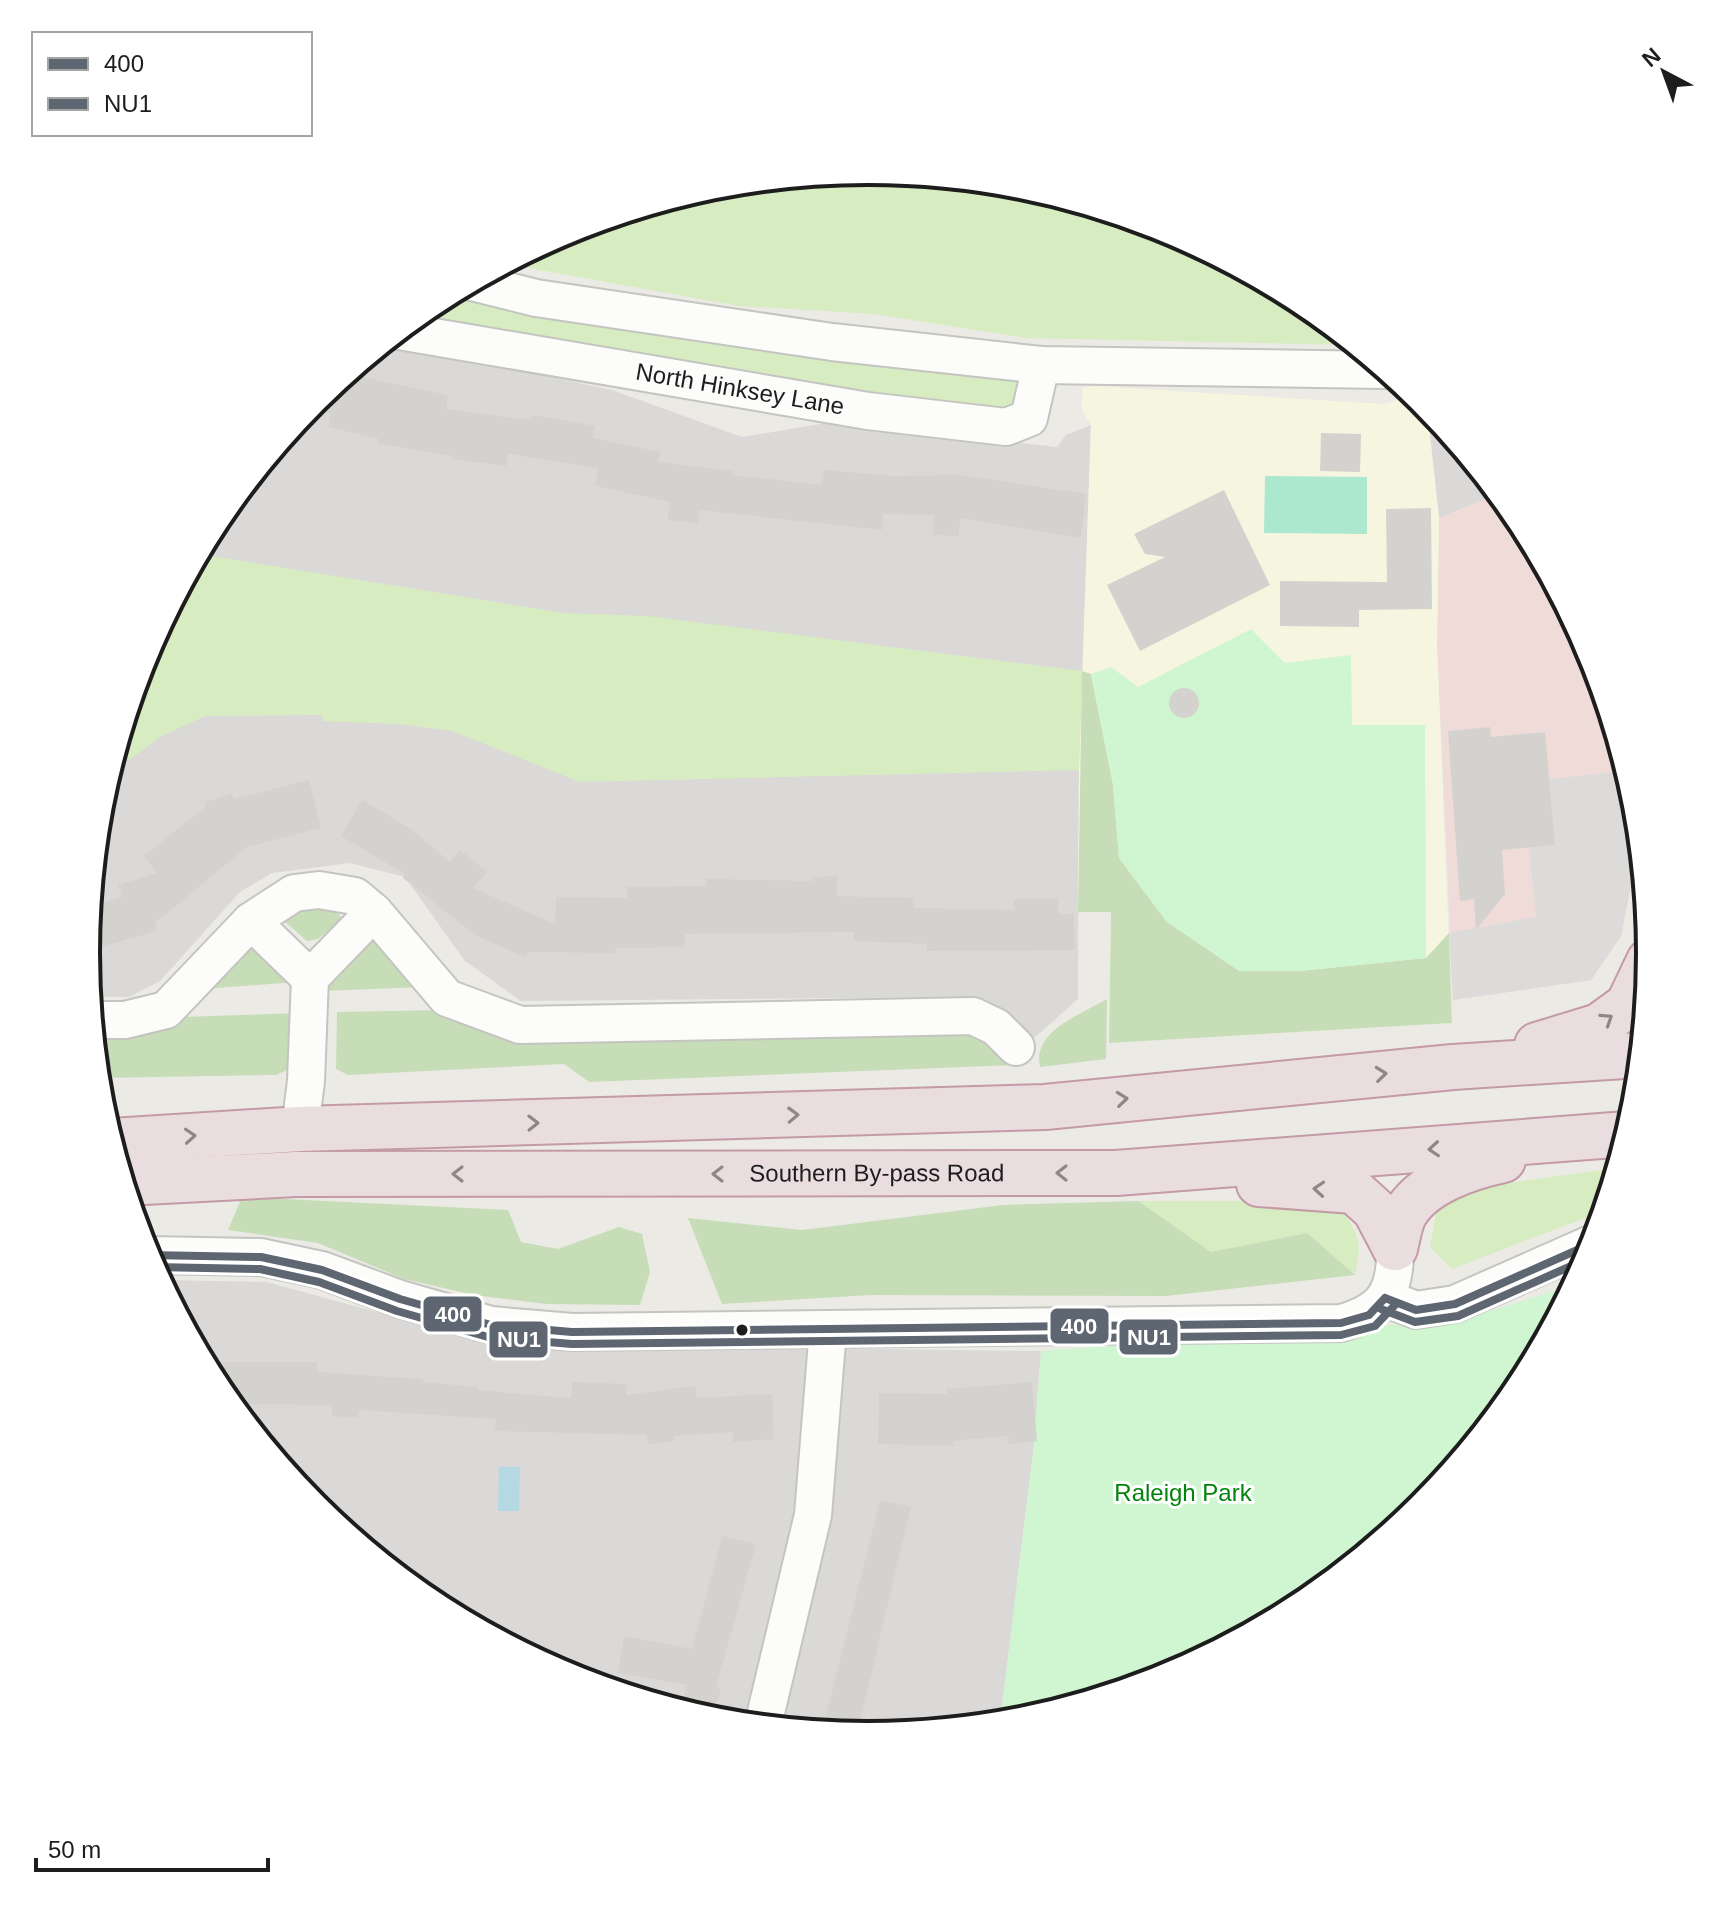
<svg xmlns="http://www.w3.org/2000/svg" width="1736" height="1906" font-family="Helvetica,sans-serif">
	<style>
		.residential { fill: #dbd9d7 }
		.commercial { fill: #efdcd9 }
		.education { fill: #f6f6e0 }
		.grass { fill: #d8ecc1 }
		.forest { fill: #c6ddb8 }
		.park { fill: #d0f5d1 }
		.pitch { fill: #ace8ce }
		.parking { fill: #dcdbd9 }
		.water { fill: #b5d9e2 }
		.building { fill: #d4d2ce }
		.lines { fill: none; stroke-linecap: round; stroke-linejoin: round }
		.street-casing { stroke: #c4c4c1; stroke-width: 40 }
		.highway-casing { stroke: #c49aa6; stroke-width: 48 }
		.street { stroke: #fcfcfb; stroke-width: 36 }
		.highway { stroke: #eadddf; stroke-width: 44 }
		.bus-1-casing { stroke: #fff; stroke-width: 14 }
		.bus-2-casing { stroke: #fff; stroke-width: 14 }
		.bus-1 { stroke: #5e6671; stroke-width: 8 }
		.bus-2 { stroke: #5e6671; stroke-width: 8 }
		.oneway { stroke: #8e8788 }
		.bus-dot { fill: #1d1d1d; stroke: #fff; stroke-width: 3 }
		.labels { text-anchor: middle; stroke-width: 6; stroke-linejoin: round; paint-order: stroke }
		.street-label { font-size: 24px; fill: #1d1d1d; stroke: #fff }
		.park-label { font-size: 24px; fill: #02840c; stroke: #fff }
		.rim { fill: none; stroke: #1d1d1d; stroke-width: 4 }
		.line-badge { stroke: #fff; stroke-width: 3 }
		.badge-label { font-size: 22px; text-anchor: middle; font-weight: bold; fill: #fff }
	</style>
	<rect width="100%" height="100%" fill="#eceae5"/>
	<!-- residential -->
	<path class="residential" d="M385 342 612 390 742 437 833 422 1057 447 1066 435 1091 425 1079 770 1078 999 1033 1039 972 997 521 1001 465 961 405 877 350 863 272 873 240 892 160 981 129 997H90L86 953 101 800 146 653 218 518 315 400Z
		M1427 408 1498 494 1439 518Z
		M160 1280 267 1282 493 1344 1041 1351 1033 1454 1000 1722 868 1735 715 1720 568 1675 433 1603 315 1506 218 1387Z"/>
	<!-- commercial -->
	<path class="commercial" d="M1498 494 1518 519 1591 654 1635 801 1641 859 1632 880 1621 936 1591 980 1453 1000 1437 645 1439 518Z"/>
	<!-- education -->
	<path class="education" d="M1094 386 1384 404 1415 395 1427 408 1439 518 1437 645 1452 1023 1109 1043 1111 912H1078L1079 770 1091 425 1081 408 1083 388Z"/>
	<!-- grass -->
	<path class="grass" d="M868 171 1021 186 1168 231 1303 303 1354 345 1026 338 874 314 739 306 506 264 569 230 716 186Z
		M472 282 1041 365 1029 418 399 331 434 303Z
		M199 554 564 613 647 616 1082 671 1079 770 580 782 452 731 400 724 323 721 322 715 205 716 160 737 128 761 126 756 114 758 146 653Z
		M1616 1168 1603 1211 1452 1269 1430 1247 1437 1205 1486 1186Z
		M1138 1201H1333C1357 1227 1364 1240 1355 1275L1306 1233 1211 1253Z"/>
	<!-- forest -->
	<path class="forest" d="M1082 671 1091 674 1113 784 1119 858 1167 922 1240 971H1299L1426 958 1449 933 1452 1023 1109 1043 1111 912H1078Z
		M290 907H334L342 919 318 939 307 941 283 920Z
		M375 933 423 987 322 991Z
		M253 937 296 982 202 989Z
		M1107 999 1106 1059 1040 1067C1032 1031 1080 1015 1107 999Z
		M444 1010 964 1022 1002 1044 1014 1065 589 1082 564 1064 348 1075 336 1069 337 1012Z
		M300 1013 294 1067 276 1075 98 1078 93 1020Z
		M242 1197 508 1210 521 1242 558 1249 619 1227 642 1234 650 1272 640 1305 546 1304 474 1295 404 1279 318 1243 228 1230Z
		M1138 1201 1211 1252 1307 1233 1355 1275 1166 1296 871 1295 722 1304 688 1218 802 1230 1003 1205Z"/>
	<!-- park -->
	<path class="park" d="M1251 629 1285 663 1351 655 1352 725H1425L1426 958 1299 971H1239L1167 922 1119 858 1113 784 1091 674 1111 667 1138 687Z
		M1573 1285 1518 1388 1421 1506 1302 1603 1167 1676 1020 1720 1000 1722 1033 1454 1041 1351 1461 1320Z"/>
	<!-- pitch -->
	<path class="pitch" d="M1265 476 1367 477V534L1264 533Z"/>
	<!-- parking -->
	<path class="parking" d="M1626 771 1635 801 1641 859 1632 880 1621 936 1591 980 1453 1000 1449 933 1536 917 1529 847 1555 845 1549 779Z"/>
	<!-- water -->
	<path class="water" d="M499 1467H520L519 1511H498Z"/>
	<!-- building -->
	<path class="building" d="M347 374 448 395 446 409 531 420 532 415 595 426 593 438 661 452 658 462 733 471V475L822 485 824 470 892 476 961 475 1086 494 1081 538 960 518 959 536 933 535 934 515 883 514 882 530 699 510 698 523 668 520 670 502 595 486 598 468 508 454 506 466 451 459 452 456 378 443 379 439 328 427 331 413 308 408Z
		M1321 433 1361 434 1360 472 1320 471Z
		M1224 490 1270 585 1140 651 1107 585 1165 557 1145 554 1134 534Z
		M1431 508 1432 609 1359 610V627L1280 626V581L1387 582 1386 509Z
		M1169 703a15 15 0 1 1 30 0a15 15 0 1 1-30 0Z
		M1490 727 1491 737 1545 732 1555 845 1502 850 1505 894 1476 930 1474 899 1460 901 1448 731Z
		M309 780 321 828 247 847 155 923 157 931 100 947 91 906 122 897 118 885 157 873 144 856 205 807 204 802 232 794 234 799Z
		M362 800 410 828 450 862 460 850 487 872 473 888 555 924 556 897 627 898V887L706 886V879L813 881V877L837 876V896L914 898 913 908 1014 910V899L1058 898V914H1074L1075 950 927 951V944L854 941V932L685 934V947L613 948 620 953 528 952 525 957 475 935 403 878 405 874 341 836Z
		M204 1362H317V1372L423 1379V1382L478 1387 477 1390 571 1398 572 1382 627 1384 626 1395 695 1386 697 1398 772 1394 774 1439 733 1442V1432L673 1436 674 1441 648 1444 647 1435 495 1431 496 1419 359 1410 358 1418 332 1416 333 1405 232 1404Z
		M1032 1382 1037 1441 1009 1444 1008 1436 953 1441V1446L878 1444 879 1393 947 1394 946 1389Z
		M880 1500 911 1507 862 1713 856 1734 822 1731Z
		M722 1536 756 1544 716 1687 721 1689 712 1719 680 1709 687 1685 618 1673 624 1636 692 1649Z"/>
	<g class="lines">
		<defs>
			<g id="street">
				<path d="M472 282 536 298 832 342 1041 365 1384 370"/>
				<path id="s1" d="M399 331 868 411 1006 427 1029 418 1041 365"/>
				<path d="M251 921 310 978 374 912"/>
				<path d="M93 1020H125L166 1010 251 921 294 893 319 890 355 896 374 912 447 998 520 1025 973 1016 996 1027 1016 1047"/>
				<path d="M300 1129 306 1081 310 978"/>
				<path d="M147 1255 261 1257 322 1270 400 1299 491 1325 572 1332 1341 1323C1384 1311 1396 1292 1395 1248"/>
				<path d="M1385 1298 1416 1310 1455 1304 1593 1243"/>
				<path d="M763 1725 813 1515 828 1329"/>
			</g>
			<g id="highway">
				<path d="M1537 1045 1599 1026 1628 1005 1649 961"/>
				<path d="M112 1141 300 1129 1045 1107 1453 1067 1640 1055"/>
				<path id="s2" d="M125 1183 296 1174 1116 1173 1627 1134"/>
				<path d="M1259 1184 1354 1191 1375 1210 1395 1248"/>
				<path d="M1395 1248C1398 1237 1400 1221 1406 1212 1424 1182 1471 1167 1503 1160"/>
			</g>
		</defs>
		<!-- street casing -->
		<use href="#street" class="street-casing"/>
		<!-- highway casing -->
		<use href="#highway" class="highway-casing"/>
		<!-- street -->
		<use href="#street" class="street"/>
		<!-- highway -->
		<use href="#highway" class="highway"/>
		<defs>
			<path id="bus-1" d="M147 1255 261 1257 322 1270 400 1299 491 1325 572 1332 1341 1323 1369 1315 1385 1298
				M1385 1298 1416 1310 1455 1304 1593 1243"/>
			<path id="bus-2" d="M154 1267 260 1269 319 1282 397 1311 488 1337 572 1344 1341 1335 1375 1326 1394 1306
				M1381 1309 1415 1322 1458 1316 1587 1259"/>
		</defs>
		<!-- bus-1 casing -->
		<use href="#bus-1" class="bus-1-casing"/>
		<!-- bus-2 casing -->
		<use href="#bus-2" class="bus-2-casing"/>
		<!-- bus-1 -->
		<use href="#bus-1" class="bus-1"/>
		<!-- bus-2 -->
		<use href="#bus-2" class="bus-2"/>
	</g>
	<!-- one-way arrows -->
	<defs><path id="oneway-chevron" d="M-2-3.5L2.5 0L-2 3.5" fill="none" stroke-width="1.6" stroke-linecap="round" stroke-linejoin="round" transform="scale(2)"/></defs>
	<g class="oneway">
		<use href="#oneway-chevron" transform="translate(1607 1019) rotate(-33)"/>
		<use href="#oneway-chevron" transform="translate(1381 1074) rotate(-6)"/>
		<use href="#oneway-chevron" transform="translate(1122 1099) rotate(-6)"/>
		<use href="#oneway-chevron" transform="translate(793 1115) rotate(-2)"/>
		<use href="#oneway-chevron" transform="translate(533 1123) rotate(-1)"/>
		<use href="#oneway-chevron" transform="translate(190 1136) rotate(-4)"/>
		<use href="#oneway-chevron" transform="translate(1434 1149) rotate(176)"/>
		<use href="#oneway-chevron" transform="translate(1062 1173) rotate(180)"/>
		<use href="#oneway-chevron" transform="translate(458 1174) rotate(180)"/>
		<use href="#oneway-chevron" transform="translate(718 1174) rotate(180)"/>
		<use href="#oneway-chevron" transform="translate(1319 1189) rotate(-176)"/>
	</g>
	<!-- markers -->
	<circle class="bus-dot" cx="742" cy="1330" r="7"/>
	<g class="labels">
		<!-- street labels -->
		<g class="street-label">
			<text dy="8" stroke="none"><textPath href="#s1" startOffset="346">North Hinksey Lane</textPath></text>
			<text dy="8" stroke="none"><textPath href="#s2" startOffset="752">Southern By-pass Road</textPath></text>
		</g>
		<!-- park labels -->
		<g class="park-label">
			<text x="1183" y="1501">Raleigh Park</text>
		</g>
	</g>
	<!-- crop -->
	<path d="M0 0H1736V1906H0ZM100 953a768 768 0 1 1 1536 0a768 768 0 1 1-1536 0Z" fill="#fff" fill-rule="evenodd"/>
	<path class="rim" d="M100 953a768 768 0 1 1 1536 0a768 768 0 1 1-1536 0Z"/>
	<g class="line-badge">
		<rect x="422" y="1295" width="61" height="38" rx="8" fill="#5e6671"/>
		<rect x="1049" y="1307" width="61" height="38" rx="8" fill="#5e6671"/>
		<rect x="1118" y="1318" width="61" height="38" rx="8" fill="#5e6671"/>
		<rect x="488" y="1320" width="61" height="39" rx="8" fill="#5e6671"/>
	</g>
	<g class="badge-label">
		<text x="453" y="1322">400</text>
		<text x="1079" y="1334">400</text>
		<text x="1149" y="1345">NU1</text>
		<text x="519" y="1347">NU1</text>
	</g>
	<!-- legend -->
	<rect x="32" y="32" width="280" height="104" fill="#ffffff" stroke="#a5a5a5" stroke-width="2"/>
	<rect x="48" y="58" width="40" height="12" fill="#5e6671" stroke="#a5a5a5" stroke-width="2"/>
	<text x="104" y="72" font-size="24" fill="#1d1d1d">400</text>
	<rect x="48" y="98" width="40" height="12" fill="#5e6671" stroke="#a5a5a5" stroke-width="2"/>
	<text x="104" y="112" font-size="24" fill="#1d1d1d">NU1</text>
	<!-- north arrow -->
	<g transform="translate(1664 72) rotate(319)" stroke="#ffffff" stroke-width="6" paint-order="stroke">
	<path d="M0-6L14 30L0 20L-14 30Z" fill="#1d1d1d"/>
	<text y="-12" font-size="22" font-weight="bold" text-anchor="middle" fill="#1d1d1d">N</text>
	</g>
	<!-- scale -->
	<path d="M36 1858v12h232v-12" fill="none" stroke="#1d1d1d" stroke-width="4"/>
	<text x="48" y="1858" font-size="24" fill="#1d1d1d" stroke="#ffffff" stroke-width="6" paint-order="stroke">50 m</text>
</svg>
